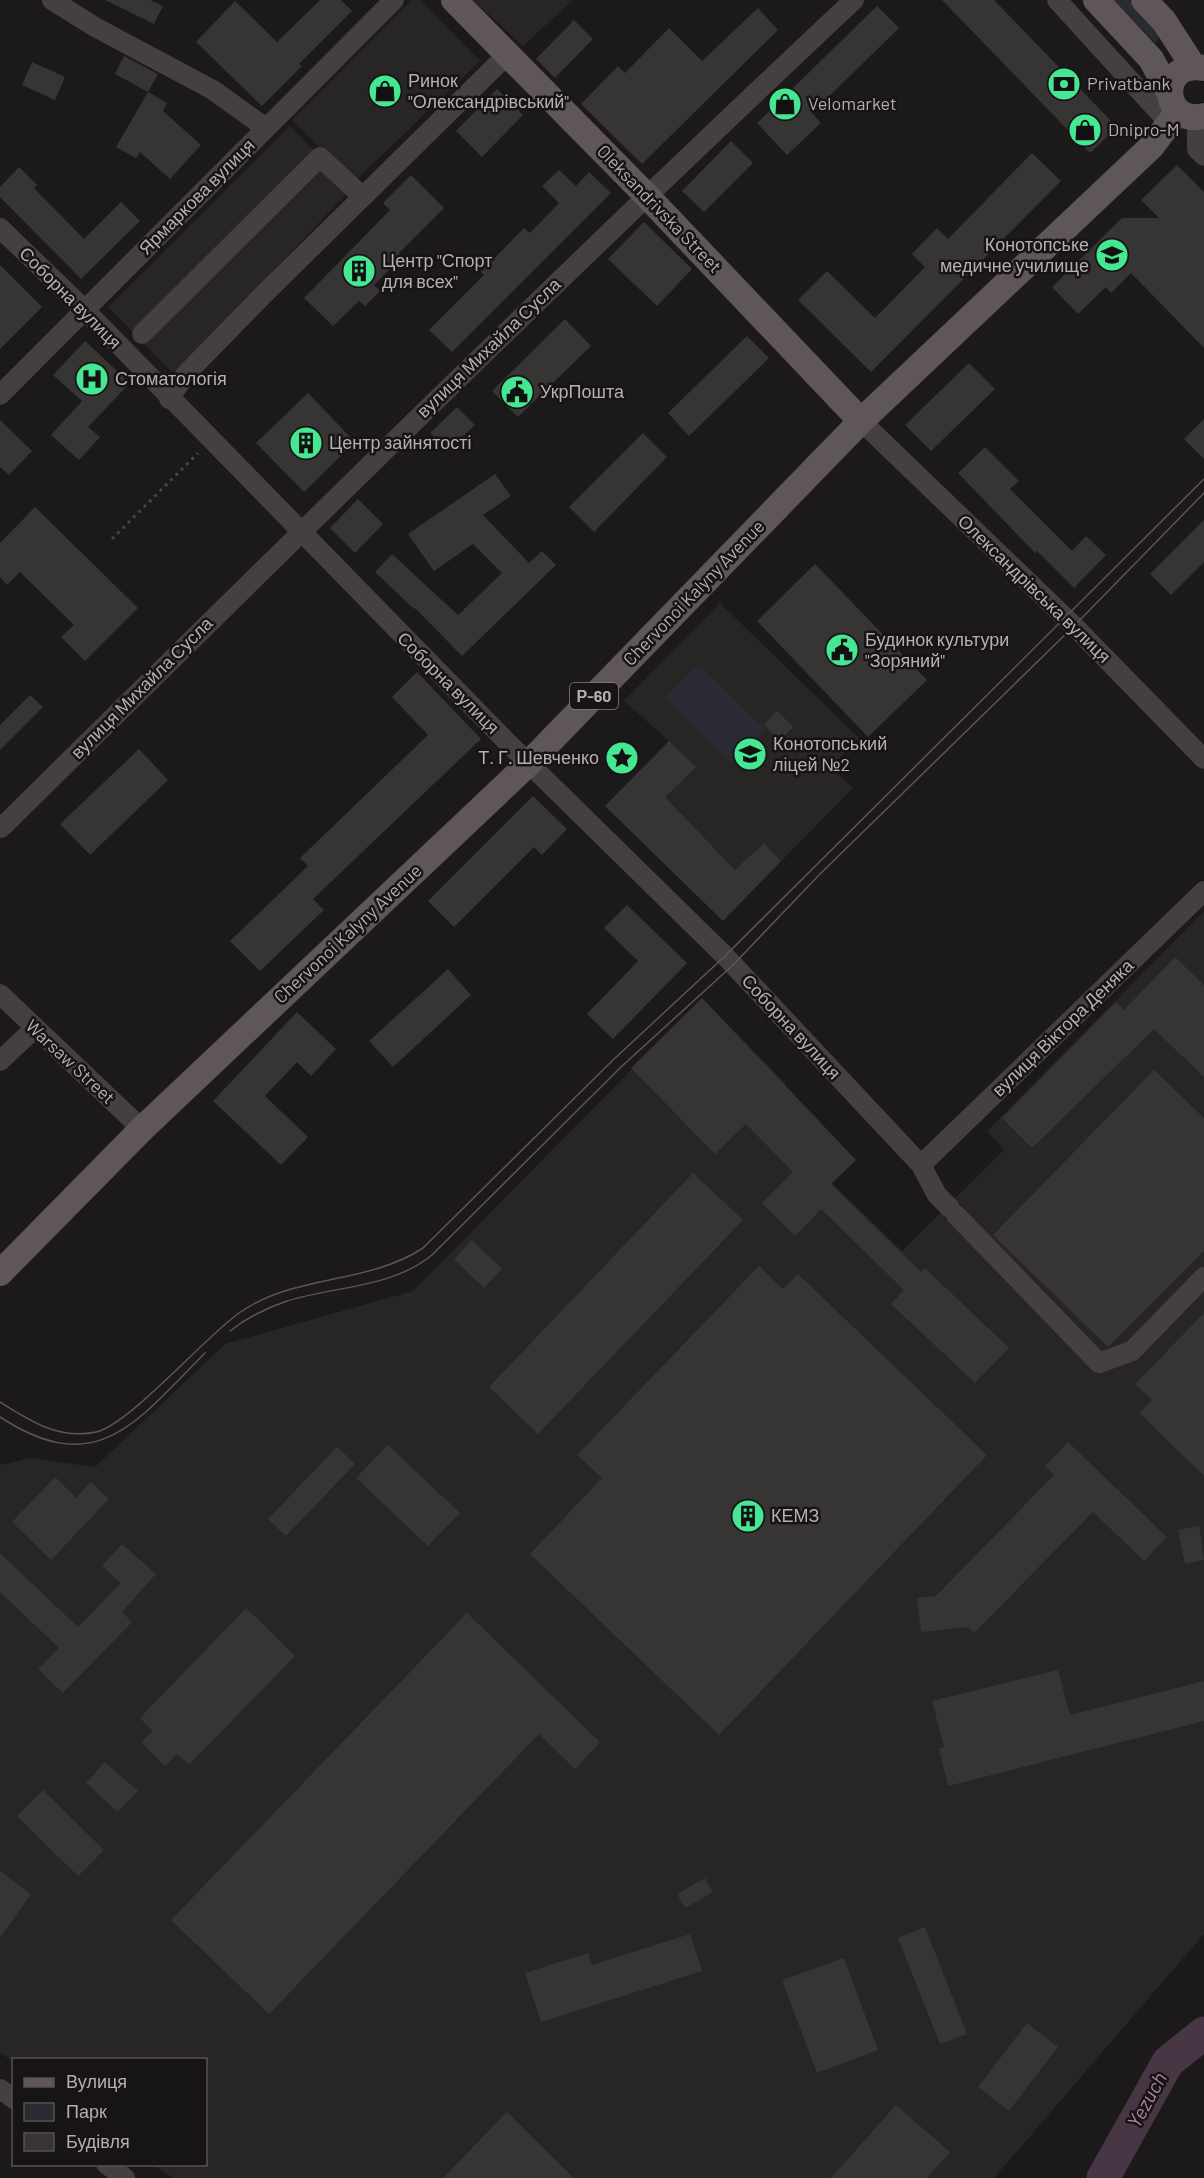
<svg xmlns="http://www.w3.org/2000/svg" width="1204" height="2178" font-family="Barlow,sans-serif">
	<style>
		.built { fill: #282525 }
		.green { fill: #292a32 }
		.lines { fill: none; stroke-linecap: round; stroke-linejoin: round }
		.river { stroke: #473643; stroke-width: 33 }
		.building { fill: #373434 }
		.path { stroke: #484245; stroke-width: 3; stroke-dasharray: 3 4.5; stroke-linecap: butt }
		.minor { stroke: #443f41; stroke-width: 20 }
		.major { stroke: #5e5659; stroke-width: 26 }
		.tram { stroke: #5c5558; stroke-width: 1.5 }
		.labels { text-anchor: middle; stroke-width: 5; stroke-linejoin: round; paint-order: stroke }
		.shield { fill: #161414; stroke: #887e83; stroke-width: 1.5 }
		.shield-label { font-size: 16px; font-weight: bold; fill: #b9acb3 }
		.poi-label { font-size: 18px; fill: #b9acb3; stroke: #161414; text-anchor: start }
		.street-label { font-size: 18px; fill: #b9acb3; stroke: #161414 }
		.water-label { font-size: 20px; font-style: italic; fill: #b286a5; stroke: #161414 }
	</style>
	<rect width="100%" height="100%" fill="#1b1919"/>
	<!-- built -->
	<path class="built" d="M412 0H420L480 61 354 182 292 120Z
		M473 0H573L523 46Z
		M290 126 351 189 175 375 108 307Z
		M720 603 859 738 831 767 853 788 723 921 605 806 669 741 624 701Z
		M1204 911V1934L994 2178H173L154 2165 206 2164V2060H14L13 2062 0 2052V1465L31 1458 95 1467 225 1344 413 1291 702 998 786 1084 773 1097H794L856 1160 832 1183 902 1251 1004 1150 987 1131Z"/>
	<!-- green -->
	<path class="green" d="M1113 0H1129L1161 33 1156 44Z
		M699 664 765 729 731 763 665 698Z"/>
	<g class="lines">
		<!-- river -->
		<path class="river" d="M1103 2178 1168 2062 1204 2033"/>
	</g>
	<!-- building -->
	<path class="building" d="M105 0H150L163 6 154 24Z
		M320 0H341L352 11 299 64 302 66 262 106 196 42 235 1 277 42Z
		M942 0H994L1117 127 1090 153Z
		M877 6 899 28 812 113 821 123 787 155 757 123Z
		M758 8 778 30 642 164 581 104 618 66 625 73 669 28 702 61Z
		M574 20 593 39 555 78 536 59Z
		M124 56 158 74 148 92 115 74Z
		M32 62 65 77 55 100 22 85Z
		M497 89 523 115 482 157 456 131Z
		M148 92 167 103 163 111 201 145 170 179 140 152 136 158 116 147Z
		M731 141 753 163 704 212 682 191Z
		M1032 153 1061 181 871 372 798 300 827 271 875 318 925 267 912 254 937 228 948 239Z
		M1177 165 1204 192V348L1131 273 1111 293 1106 287 1078 314 1052 287 1122 218H1159L1141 200Z
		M19 167 37 185 34 188 84 239 121 202 140 221 81 279 0 197V187Z
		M559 170 576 186 589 172 611 193 452 352 429 330 484 275 481 272 524 228 530 233 559 203 542 186Z
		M411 175 444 208 399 253 402 257 374 285 380 291 365 306 359 301 333 326 304 298 390 210 383 203Z
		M644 222 692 269 657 306 608 259Z
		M0 265 42 307 0 349Z
		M565 319 591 346 518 417 492 391Z
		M747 336 769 358 689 436 668 413Z
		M85 341 130 383 88 427 100 437 79 460 51 435 82 401 53 375Z
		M969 363 995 389 931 451 905 425Z
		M308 393 355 442 304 492 256 443Z
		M457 407 475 425 447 451 430 433Z
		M1204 419V459L1184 439Z
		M0 420 32 451 9 475 0 467Z
		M643 433 667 457 594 532 569 507Z
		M985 447 1019 481 1010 489 1072 551 1086 536 1106 555 1074 588 1037 551 1035 553 958 473Z
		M495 474 511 496 483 515 529 563 542 551 556 565 462 656 415 608 414 609 375 572 392 554 458 615 502 573 473 544 434 571 408 534Z
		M358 499 383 524 355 553 330 528Z
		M35 507 138 608 85 661 61 637 74 625 20 572 7 585 0 577V543Z
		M1204 520V562L1171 595 1150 574Z
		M815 564 927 680 868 737 757 621Z
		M417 672 481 739 313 899 324 910 260 971 230 941 308 866 300 858 428 735 392 697Z
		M30 695 43 707 0 750V725Z
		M777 711 793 727 780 741 764 725Z
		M669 741 696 767 665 797 735 870 764 843 781 861 723 921 605 806Z
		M139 749 168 780 90 855 60 824Z
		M533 796 567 829 542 855 534 847 454 927 428 901Z
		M627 905 687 963 613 1039 587 1014 638 961 604 928Z
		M1175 957 1204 985V1077L1154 1029 1032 1148 1002 1118 1116 1002 1124 1010Z
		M448 969 471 995 393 1067 369 1041Z
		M702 998 856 1160 831 1184 921 1272 925 1268 1009 1348 975 1383 891 1304 904 1290 821 1209 795 1236 762 1203 793 1172 746 1124 715 1154 631 1068Z
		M297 1012 336 1049 311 1076 297 1062 265 1096 308 1137 281 1165 213 1101Z
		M1154 1070 1204 1118V1251L1108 1347 993 1235Z
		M693 1173 743 1220 538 1434 489 1387Z
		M472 1240 502 1269 484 1288 454 1259Z
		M759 1266 783 1289 798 1274 987 1455 719 1735 530 1554 602 1478 577 1455Z
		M1204 1313V1476L1139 1413 1152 1400 1135 1384Z
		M1068 1442 1167 1537 1144 1561 1093 1512 974 1633 968 1627 921 1632 917 1598 936 1596 1054 1475 1045 1466Z
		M388 1445 460 1513 428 1546 356 1478Z
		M337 1447 355 1464 286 1536 268 1519Z
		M55 1477 76 1498 91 1482 109 1499 51 1560 12 1522Z
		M1199 1526 1204 1560 1185 1564 1178 1530Z
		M122 1544 156 1574 122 1612 132 1622 63 1693 38 1669 59 1648 0 1592V1553L78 1627 121 1583 102 1566Z
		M246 1608 295 1656 189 1765 177 1754 165 1766 141 1743 153 1731 140 1718Z
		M467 1613 600 1742 575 1769 539 1734 269 2014 171 1920Z
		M1058 1670 1070 1715 1204 1681V1721L948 1786 939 1748 944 1747 932 1701Z
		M105 1762 138 1791 118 1812 86 1783Z
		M43 1790 104 1850 78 1876 17 1816Z
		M0 1871 31 1894 0 1938Z
		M705 1878 713 1892 685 1908 677 1894Z
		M925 1927 967 2034 940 2044 898 1938Z
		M690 1934 702 1971 541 2022 525 1973 588 1953 592 1965Z
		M844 1958 878 2050 817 2073 782 1980Z
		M1027 2023 1058 2047 1009 2111 978 2087Z
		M896 2105 950 2152 927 2178H831Z
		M507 2112 574 2178H443Z"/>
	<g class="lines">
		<!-- path -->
		<path class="path" d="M112 539 198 453"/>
		<!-- minor -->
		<path class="minor" d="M52 0 95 27 213 90 266 128
			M1057 0 1169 123
			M1197 118V149L1204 156
			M0 228 84 309 510 745 725 956 921 1165 937 1195 950 1208
			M142 334 320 157 362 196
			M0 395 394 0
			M169 399 186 374 264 294 508 54
			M861 421 1074 626 1204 759
			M1 828C283 550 565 271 854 0
			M0 994 142 1129
			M0 1061 34 1029
			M921 1165 1204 891
			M956 1215 1099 1363 1132 1351 1204 1277
			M0 2089 14 2099
			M106 2164 125 2178"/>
		<!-- major -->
		<path class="major" d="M454 0 646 195 861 421
			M1096 0 1151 59 1170 94
			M1144 0 1164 21 1193 66
			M1204 68C1157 59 1161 127 1204 116
			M0 1273 142 1129 528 764 861 421 1152 146 1178 111"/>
		<!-- tram -->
		<path class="tram" d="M230 1331C248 1317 266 1308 287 1301 335 1286 392 1288 432 1255L621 1067 733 965 820 874 1074 626 1204 493
			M0 1402C30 1421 59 1440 96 1432 130 1424 205 1337 239 1313 294 1274 367 1285 423 1248L613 1060 725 956 1204 479
			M0 1417C98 1481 137 1421 205 1353"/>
	</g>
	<!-- icons -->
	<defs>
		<symbol id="bank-disc" viewBox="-11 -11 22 22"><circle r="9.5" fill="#45e793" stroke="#161414"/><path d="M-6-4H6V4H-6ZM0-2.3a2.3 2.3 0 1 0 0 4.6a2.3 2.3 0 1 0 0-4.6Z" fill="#111"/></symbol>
		<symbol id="shop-disc" viewBox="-11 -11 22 22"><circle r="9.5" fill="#45e793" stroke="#161414"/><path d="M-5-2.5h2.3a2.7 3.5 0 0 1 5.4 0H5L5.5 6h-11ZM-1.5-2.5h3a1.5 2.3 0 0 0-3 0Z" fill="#111"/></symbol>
		<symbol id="university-disc" viewBox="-11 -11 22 22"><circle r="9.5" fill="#45e793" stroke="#161414"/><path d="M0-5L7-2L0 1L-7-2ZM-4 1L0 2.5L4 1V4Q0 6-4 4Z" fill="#111"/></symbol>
		<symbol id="building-disc" viewBox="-11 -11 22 22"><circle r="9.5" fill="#45e793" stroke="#161414"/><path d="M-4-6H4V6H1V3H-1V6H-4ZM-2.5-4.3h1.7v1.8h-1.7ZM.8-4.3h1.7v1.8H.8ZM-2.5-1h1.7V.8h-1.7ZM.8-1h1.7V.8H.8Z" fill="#111"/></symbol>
		<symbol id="hospital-disc" viewBox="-11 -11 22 22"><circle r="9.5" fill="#45e793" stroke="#161414"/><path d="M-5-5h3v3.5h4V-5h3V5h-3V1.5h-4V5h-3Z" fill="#111"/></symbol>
		<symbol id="civic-disc" viewBox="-11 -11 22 22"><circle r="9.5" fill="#45e793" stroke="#161414"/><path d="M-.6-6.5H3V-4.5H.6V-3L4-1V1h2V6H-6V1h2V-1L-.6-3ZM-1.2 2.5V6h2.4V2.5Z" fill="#111"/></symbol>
		<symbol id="school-disc" viewBox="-11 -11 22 22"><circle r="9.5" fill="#45e793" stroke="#161414"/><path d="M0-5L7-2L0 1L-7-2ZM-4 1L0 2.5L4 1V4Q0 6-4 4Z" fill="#111"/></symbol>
		<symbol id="sight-disc" viewBox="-11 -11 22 22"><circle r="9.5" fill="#45e793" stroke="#161414"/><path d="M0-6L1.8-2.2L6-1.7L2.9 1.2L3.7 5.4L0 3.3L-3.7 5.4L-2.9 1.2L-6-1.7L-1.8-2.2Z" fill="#111"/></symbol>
	</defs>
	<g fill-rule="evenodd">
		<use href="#bank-disc" x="1045" y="65" width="38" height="38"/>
		<use href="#shop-disc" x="366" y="72" width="38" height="38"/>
		<use href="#shop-disc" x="766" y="85" width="38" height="38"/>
		<use href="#shop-disc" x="1066" y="111" width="38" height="38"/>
		<use href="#university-disc" x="1093" y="236" width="38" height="38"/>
		<use href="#building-disc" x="340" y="252" width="38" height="38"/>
		<use href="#hospital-disc" x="73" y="360" width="38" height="38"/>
		<use href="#civic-disc" x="498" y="373" width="38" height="38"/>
		<use href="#building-disc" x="287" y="424" width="38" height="38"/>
		<use href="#civic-disc" x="823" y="631" width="38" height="38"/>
		<use href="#school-disc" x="731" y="735" width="38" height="38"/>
		<use href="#sight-disc" x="603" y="739" width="38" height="38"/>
		<use href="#building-disc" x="729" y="1497" width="38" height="38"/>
	</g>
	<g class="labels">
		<!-- shield labels -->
		<rect class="shield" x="570" y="683" width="48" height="26" rx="4.5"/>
		<g class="shield-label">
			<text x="594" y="702">Р-60</text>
		</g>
		<!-- poi labels -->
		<g class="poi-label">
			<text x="408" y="87">Ринок<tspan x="408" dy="21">"Олександрівський"</tspan></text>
			<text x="1087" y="90">Privatbank</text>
			<text x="808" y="110">Velomarket</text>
			<text x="1108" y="136">Dnipro-M</text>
			<text x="1089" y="251" text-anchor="end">Конотопське<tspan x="1089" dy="21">медичне училище</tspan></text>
			<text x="382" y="267">Центр "Спорт<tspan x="382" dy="21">для всех"</tspan></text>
			<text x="115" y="385">Стоматологія</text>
			<text x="540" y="398">УкрПошта</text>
			<text x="329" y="449">Центр зайнятості</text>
			<text x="865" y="646">Будинок культури<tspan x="865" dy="21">"Зоряний"</tspan></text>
			<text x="773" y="750">Конотопський<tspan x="773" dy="21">ліцей №2</tspan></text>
			<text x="599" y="764" text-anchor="end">Т. Г. Шевченко</text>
			<text x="771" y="1522">КЕМЗ</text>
		</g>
		<!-- street labels -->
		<g class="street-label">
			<text transform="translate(197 197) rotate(-45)" y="6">Ярмаркова вулиця</text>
			<text transform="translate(659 209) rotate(46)" y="6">Oleksandrivska Street</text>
			<text transform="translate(70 298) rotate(45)" y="6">Соборна вулиця</text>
			<text transform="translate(489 348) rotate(-44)" y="6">вулиця Михайла Сусла</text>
			<text transform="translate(1034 589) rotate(44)" y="6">Олександрівська вулиця</text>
			<text transform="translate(694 593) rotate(-46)" y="6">Chervonoi Kalyny Avenue</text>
			<text transform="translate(448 683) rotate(45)" y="6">Соборна вулиця</text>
			<text transform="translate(142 688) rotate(-45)" y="6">вулиця Михайла Сусла</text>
			<text transform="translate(348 934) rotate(-43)" y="6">Chervonoi Kalyny Avenue</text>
			<text transform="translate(791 1027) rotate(47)" y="6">Соборна вулиця</text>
			<text transform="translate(1063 1028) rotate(-44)" y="6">вулиця Віктора Деняка</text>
			<text transform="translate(70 1062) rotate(43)" y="6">Warsaw Street</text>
		</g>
		<!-- water labels -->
		<g class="water-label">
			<text transform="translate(1147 2100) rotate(-61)" y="7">Yezuch</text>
		</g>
	</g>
	<!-- legend -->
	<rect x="12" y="2058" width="195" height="108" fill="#161414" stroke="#575154" stroke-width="1.5"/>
	<rect x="24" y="2078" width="30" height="9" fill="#5e5659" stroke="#575154" stroke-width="1.5"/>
	<text x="66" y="2088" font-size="18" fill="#b9acb3">Вулиця</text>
	<rect x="24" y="2103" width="30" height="18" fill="#292a32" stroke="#575154" stroke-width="1.5"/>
	<text x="66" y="2118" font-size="18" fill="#b9acb3">Парк</text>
	<rect x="24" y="2133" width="30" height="18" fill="#373434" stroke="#575154" stroke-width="1.5"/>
	<text x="66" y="2148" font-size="18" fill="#b9acb3">Будівля</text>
</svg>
